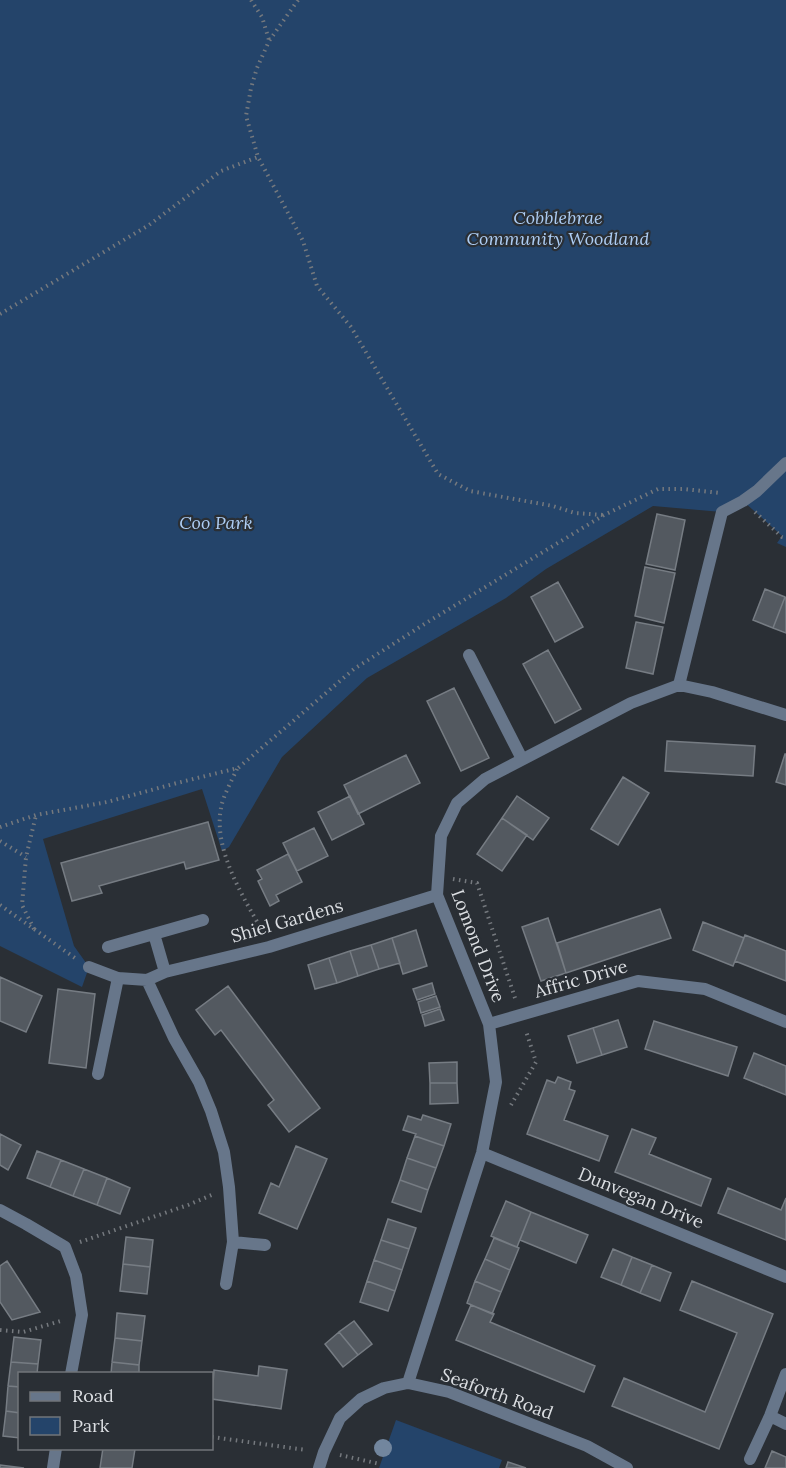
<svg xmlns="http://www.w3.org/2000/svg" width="786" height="1468" font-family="Lora,serif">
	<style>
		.green { fill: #24446a }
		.building { fill: #535960; stroke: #767c83; stroke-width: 1.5 }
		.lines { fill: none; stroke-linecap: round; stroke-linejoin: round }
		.path { stroke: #75797e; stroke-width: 4; stroke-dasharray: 1.5 4.5; stroke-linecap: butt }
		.lane { stroke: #67768a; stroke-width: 12 }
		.street { stroke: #67768a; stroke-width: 12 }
		.tree { fill: #72869e }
		.labels { text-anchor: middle; stroke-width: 4.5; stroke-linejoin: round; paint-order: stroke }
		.park-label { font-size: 18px; font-style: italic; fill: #adcdf4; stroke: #2a2f35 }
		.street-label { font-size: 18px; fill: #dbdee2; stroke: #2a2f35 }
	</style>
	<rect width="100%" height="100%" fill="#2a2f35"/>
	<!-- green -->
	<path class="green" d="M0 0H786V547L777 543 782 536 743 501 722 512 653 506 546 569 506 598 367 678 282 757 229 847 222 851 202 789 43 839 74 946 89 967 82 987 0 946Z
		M396 1420 502 1460 499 1468H379Z"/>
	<!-- building -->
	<path class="building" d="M657 514 685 520 675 570 646 564Z
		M645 567 675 573 664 623 635 616Z
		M558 582 583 627 555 642 531 597Z
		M765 589 785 597 773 628 753 620Z
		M785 597 786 598V633L773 628Z
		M636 622 663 627 653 674 626 668Z
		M548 650 581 709 555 723 523 664Z
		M454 688 489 758 461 771 427 701Z
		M667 741 755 746 753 776 665 771Z
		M785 754H786V785L776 782Z
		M406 755 420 783 358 814 344 785Z
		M623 777 649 793 618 845 591 829Z
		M350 796 364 824 332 840 318 812Z
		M517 796 549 818 533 840 502 818Z
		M502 818 527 835 502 871 477 854Z
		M208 822 219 860 186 869 184 862 99 886 102 893 72 901 61 863Z
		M314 828 328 856 297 871 283 843Z
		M288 854 302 882 276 895 279 901 270 906 258 881 262 879 257 870Z
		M660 909 671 938 566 973 557 943Z
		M548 918 566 973 541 981 522 927Z
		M703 922 744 938 733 966 693 950Z
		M416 930 427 966 403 974 392 938Z
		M745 935 786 951V981L735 961Z
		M392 938 400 963 379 969 371 945Z
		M371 945 379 969 358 976 350 951Z
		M350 951 358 976 337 983 329 958Z
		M329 958 337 983 315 989 308 965Z
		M0 977 42 996 26 1032 0 1021Z
		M432 983 435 994 417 1000 413 989Z
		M228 986 320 1108 289 1132 268 1105 274 1100 221 1030 215 1035 196 1010Z
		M58 989 95 994 86 1068 49 1063Z
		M436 996 440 1007 421 1013 418 1002Z
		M440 1009 444 1020 425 1026 422 1015Z
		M618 1020 627 1047 602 1055 593 1028Z
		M654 1021 737 1047 728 1076 645 1049Z
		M593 1028 602 1055 577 1063 568 1036Z
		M754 1053 786 1066V1095L744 1078Z
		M457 1062V1083H430L429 1063Z
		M558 1077 571 1082 569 1089 575 1091 564 1120 608 1136 599 1161 527 1134 547 1080 555 1083Z
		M430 1083H457L458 1103 430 1104Z
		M423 1115 451 1124 444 1146 415 1136 416 1134 403 1130 408 1116 421 1120Z
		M632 1129 656 1138 649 1154 711 1179 701 1206 615 1172Z
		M0 1134 21 1145 8 1170 0 1165Z
		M415 1136 444 1146 436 1168 407 1158Z
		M296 1146 327 1159 297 1229 259 1213 271 1183 279 1187Z
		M37 1151 61 1160 50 1187 27 1178Z
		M407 1158 436 1168 428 1190 400 1180Z
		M61 1160 84 1169 73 1196 50 1187Z
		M84 1169 107 1178 97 1205 73 1196Z
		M107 1178 130 1188 120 1214 97 1205Z
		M400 1180 428 1190 421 1212 392 1202Z
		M728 1188 781 1210 786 1198V1240L718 1213Z
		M506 1201 531 1212 517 1247 491 1236Z
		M531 1212 588 1235 576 1263 520 1240Z
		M388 1219 416 1228 409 1249 381 1240Z
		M126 1237 153 1240 150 1267 123 1264Z
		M494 1238 519 1248 510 1270 485 1259Z
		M381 1240 409 1249 402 1270 374 1260Z
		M613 1249 632 1257 621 1285 601 1277Z
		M632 1257 652 1265 640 1293 621 1285Z
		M485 1259 510 1270 501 1292 475 1281Z
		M374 1260 402 1270 395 1291 367 1281Z
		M7 1261 40 1312 12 1320 0 1302V1266Z
		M123 1264 150 1267 147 1294 120 1291Z
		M652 1265 671 1273 660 1301 640 1293Z
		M367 1281 395 1291 388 1311 360 1302Z
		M475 1281 501 1292 492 1314 467 1303Z
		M692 1281 773 1314 719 1449 612 1406 624 1378 705 1412 737 1333 680 1310Z
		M471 1305 494 1314 490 1322 595 1366 584 1392 456 1340Z
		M117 1313 145 1316 142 1341 115 1338Z
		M354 1321 372 1344 358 1355 339 1332Z
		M339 1332 358 1355 343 1367 325 1344Z
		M14 1337 41 1340 38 1364 11 1362Z
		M115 1338 142 1341 139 1365 112 1362Z
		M11 1362 38 1364 37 1374H20V1387L8 1386Z
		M112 1362 139 1365V1374H111Z
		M259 1366 287 1370 281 1409 212 1399 214 1370 258 1376Z
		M8 1386 20 1387V1413L6 1411Z
		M6 1411 20 1413V1438L3 1436Z
		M103 1448 135 1449 132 1468H100Z
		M772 1451 786 1457V1468H765Z
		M508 1462 526 1468H506Z
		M0 1465 24 1468H0Z"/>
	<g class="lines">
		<!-- path -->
		<path class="path" d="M251 0 262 17 269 40
			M298 0 269 41 257 68 251 88 246 116 258 157 303 241 317 286 351 327 438 474 470 491 553 506 575 513 603 515
			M0 314 149 225 221 171 258 157
			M755 512 782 537 786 538
			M237 769C232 780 223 796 221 808 213 849 243 897 263 932
			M0 827 36 815 107 802 177 783 238 768 354 669 426 623 604 515 658 489H684L720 493
			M0 841 26 857
			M453 879 477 883 515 998
			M0 905 75 958
			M34 929 22 905 26 857 36 815
			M511 1105 536 1062 526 1031
			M80 1242 188 1205 214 1194
			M0 1330 23 1332 64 1320
			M212 1437 306 1450
			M340 1455 380 1464"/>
		<!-- lane -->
		<path class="lane" d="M469 655 522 759
			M679 685 722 512 743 501 757 491 786 463
			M98 1074 118 978"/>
		<!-- street -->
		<path class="street" d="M154 934 165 972
			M108 947 203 920
			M89 967 118 978 147 980
			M489 1024 638 981 705 989 786 1022
			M482 1153 786 1277
			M0 1210 26 1224 65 1247 76 1276 82 1315 71 1374
			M233 1242 265 1245
			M226 1284 233 1242 229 1187 224 1152 211 1111 199 1082 174 1038 147 980 165 972 269 947 437 895
			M408 1383 482 1153 496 1082 489 1024 437 895 441 836 457 803 485 779 631 703 679 685 712 692 786 715
			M770 1416 786 1424
			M750 1459 770 1416 786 1374
			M53 1468 56 1448
			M319 1468 324 1452 340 1418 361 1399 384 1388 408 1383 449 1392 587 1446 627 1468"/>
	</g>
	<!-- trees -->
	<circle class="tree" cx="383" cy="1448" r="9"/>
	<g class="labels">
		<!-- park labels -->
		<g class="park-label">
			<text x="558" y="224">Cobblebrae<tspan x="558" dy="21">Community Woodland</tspan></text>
			<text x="216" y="529">Coo Park</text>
		</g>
		<!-- street labels -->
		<g class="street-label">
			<text transform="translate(287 921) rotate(-16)" y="6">Shiel Gardens</text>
			<text transform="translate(478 946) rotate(69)" y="6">Lomond Drive</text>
			<text transform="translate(581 979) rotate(-16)" y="6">Affric Drive</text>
			<text transform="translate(641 1198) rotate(22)" y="6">Dunvegan Drive</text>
			<text transform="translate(497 1394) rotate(20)" y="6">Seaforth Road</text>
		</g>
	</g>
	<!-- legend -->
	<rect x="18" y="1372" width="195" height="78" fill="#2a2f35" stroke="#71757a" stroke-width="1.5"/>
	<rect x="30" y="1392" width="30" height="9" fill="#67768a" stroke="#71757a" stroke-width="1.5"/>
	<text x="72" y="1402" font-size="18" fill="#dbdee2">Road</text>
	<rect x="30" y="1417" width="30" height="18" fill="#24446a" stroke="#71757a" stroke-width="1.5"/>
	<text x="72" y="1432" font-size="18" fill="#dbdee2">Park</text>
</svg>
